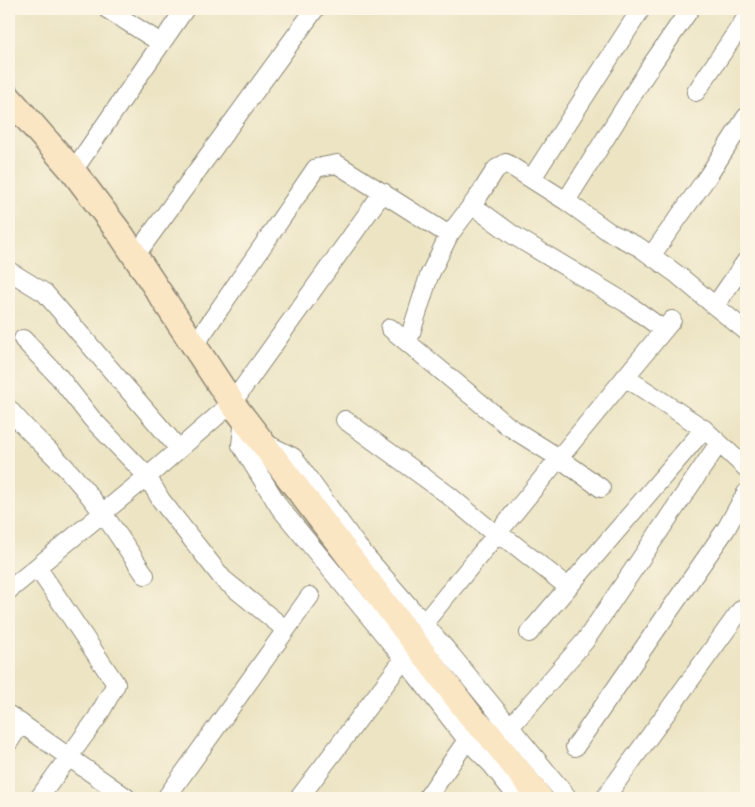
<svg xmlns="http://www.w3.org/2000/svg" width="755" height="807" font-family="'Shantell Sans',sans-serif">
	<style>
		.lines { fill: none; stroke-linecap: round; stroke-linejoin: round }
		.street-casing { stroke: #8c8877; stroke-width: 20 }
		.secondary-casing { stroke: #8c8877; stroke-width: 28 }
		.street { stroke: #fff; stroke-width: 18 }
		.secondary { stroke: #fbe6c4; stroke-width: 25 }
	</style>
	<rect width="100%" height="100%" fill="#fcf5e5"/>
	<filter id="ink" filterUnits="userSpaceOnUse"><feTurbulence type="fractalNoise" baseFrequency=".02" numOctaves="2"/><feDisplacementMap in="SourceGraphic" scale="10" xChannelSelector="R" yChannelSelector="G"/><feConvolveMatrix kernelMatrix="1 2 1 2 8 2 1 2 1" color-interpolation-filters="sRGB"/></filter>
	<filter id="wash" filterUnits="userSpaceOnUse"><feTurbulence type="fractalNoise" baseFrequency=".0096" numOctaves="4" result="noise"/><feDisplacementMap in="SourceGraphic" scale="20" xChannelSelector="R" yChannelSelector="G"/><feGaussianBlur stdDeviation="1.12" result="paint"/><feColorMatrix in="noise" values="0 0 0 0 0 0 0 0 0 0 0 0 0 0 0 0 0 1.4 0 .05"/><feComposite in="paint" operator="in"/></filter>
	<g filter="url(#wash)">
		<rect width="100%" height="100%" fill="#ece4c3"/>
	</g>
	<g filter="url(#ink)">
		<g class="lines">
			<defs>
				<path id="street" d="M107 9 161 43
					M696 92 746 18
					M73 171 185 9
					M532 178 641 9
					M566 201 652 64 690 9
					M472 205 513 235 626 303 664 330
					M135 256 315 9
					M651 256 708 176 746 117
					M746 261 715 306 746 331
					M9 271 45 293 179 449
					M390 328 508 426 559 458 601 488
					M23 339 59 377 92 419 147 476 161 500 223 579 285 629
					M408 342 429 276 449 235
					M194 346 316 168 337 164 449 235 478 197 496 169 506 163 566 201 609 232 639 247 678 275 715 306
					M625 377 704 429 746 468
					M9 409C26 430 46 447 65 467 96 500 120 538 145 575
					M244 418 241 445 280 508 404 659 467 740 492 765 518 798
					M345 420 447 494 496 535 511 542 568 587
					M265 443 293 457 358 547 451 655 568 798
					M37 567 116 684 97 718 39 798
					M9 590 154 471 232 403 383 192
					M424 623 672 320
					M529 633 704 429
					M9 715 127 798
					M510 727 585 641 719 443
					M9 742 21 723
					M575 747 726 529 746 493
					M166 798 310 596
					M299 798 404 659
					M427 798 467 740
					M605 798 740 611 746 606"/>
				<path id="secondary" d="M9 98 73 171 122 236 232 403 474 720 488 733 540 798"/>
			</defs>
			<!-- street casing -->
			<use href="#street" class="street-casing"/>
			<!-- secondary casing -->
			<use href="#secondary" class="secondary-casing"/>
			<!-- street -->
			<use href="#street" class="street"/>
			<!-- secondary -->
			<use href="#secondary" class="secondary"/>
		</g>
	</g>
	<!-- margin -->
	<rect width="755" height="807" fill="none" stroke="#fcf5e5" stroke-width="30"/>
</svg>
